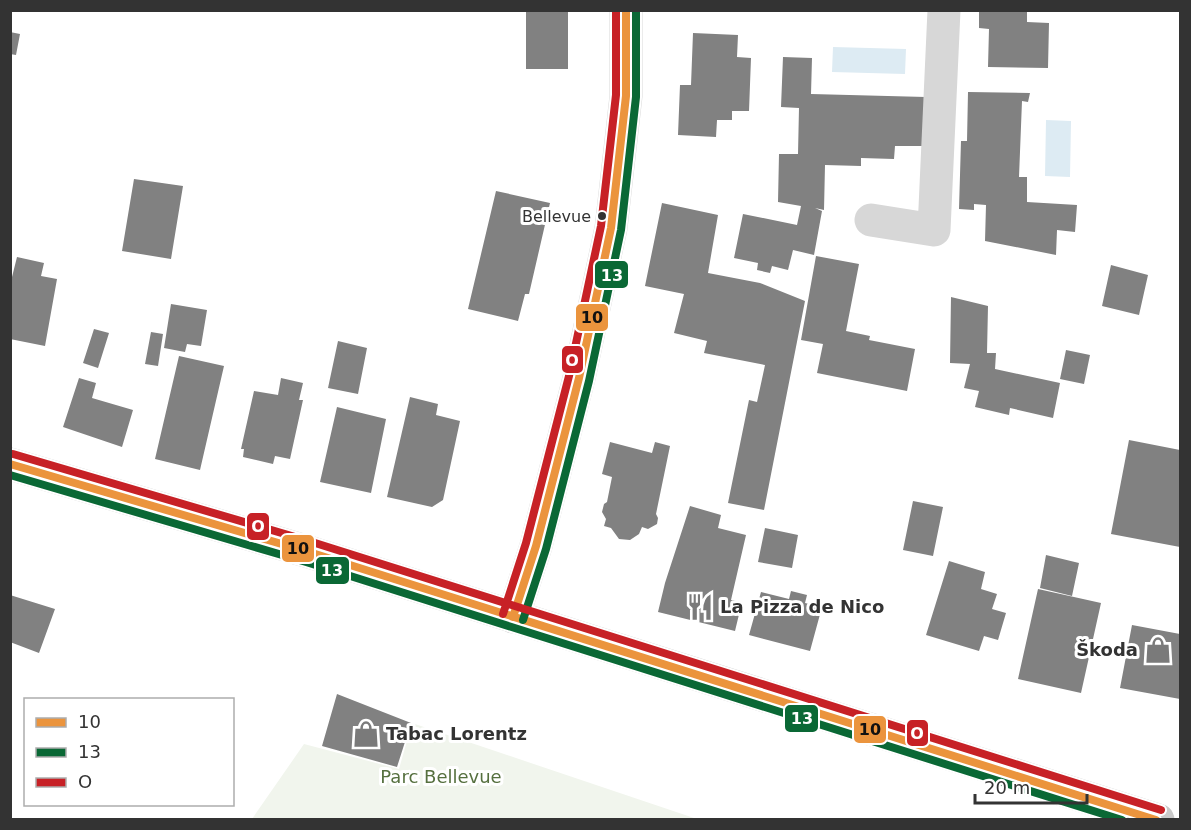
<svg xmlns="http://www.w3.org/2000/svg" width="1191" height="830" font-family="'DejaVu Sans',sans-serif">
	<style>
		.green { fill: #f1f5ed }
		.water { fill: #ddebf3 }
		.building { fill: #818181 }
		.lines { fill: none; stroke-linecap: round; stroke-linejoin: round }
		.minor { stroke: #d7d7d7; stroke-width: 33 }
		.primary { stroke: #cacaca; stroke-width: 33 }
		.bus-1-casing { stroke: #fff; stroke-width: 12 }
		.bus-2-casing { stroke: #fff; stroke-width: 12 }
		.bus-3-casing { stroke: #fff; stroke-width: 12 }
		.bus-1 { stroke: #eb943d; stroke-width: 8 }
		.bus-2 { stroke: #0a6835; stroke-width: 8 }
		.bus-3 { stroke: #c72126; stroke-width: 8 }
		.bus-dot { fill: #333; stroke: #fff; stroke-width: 2 }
		.labels { text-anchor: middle; stroke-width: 6; stroke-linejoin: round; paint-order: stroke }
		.bus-label { font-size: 16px; fill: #333; stroke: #fff; text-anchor: end }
		.poi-label { font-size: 18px; font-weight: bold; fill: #333; stroke: #fff; text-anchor: start }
		.park-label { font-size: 18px; fill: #56703f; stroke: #fff }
		.line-badge { stroke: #fff; stroke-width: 2 }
		.badge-label { font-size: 16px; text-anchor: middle; font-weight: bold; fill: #fff }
		.pale-badge-label { font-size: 16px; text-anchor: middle; font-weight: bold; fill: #111 }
	</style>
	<rect width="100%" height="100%" fill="#fff"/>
	<!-- green -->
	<path class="green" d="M412 723 697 819H252L304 744 399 769Z"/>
	<!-- water -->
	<path class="water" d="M833 47 906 49 905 74 832 72Z
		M1046 120 1071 121 1070 177 1045 176Z"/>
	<!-- building -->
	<path class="building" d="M526 10H568V69H526Z
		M979 10H1027V22L1049 23 1048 68 988 67 989 29 979 28Z
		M10 32 20 34 16 55 10 54Z
		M693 33 738 35 737 57 751 58 749 111H732V120H717L716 137 678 135 680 85H691Z
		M783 57 812 58 811 94 926 97 925 146H895L894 159 861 158V166L825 165 824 210 815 208 822 211 814 255 793 250 788 270 772 266 770 273 757 270 758 263 734 258 743 214 797 225 801 206 778 202 779 154H798L799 108 781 107Z
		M968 92 1030 93 1028 102 1022 101 1019 177H1027V202L1077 205 1075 232 1057 230 1056 255 985 241 986 205 974 204V210L959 209 961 141H967Z
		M134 179 183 186 171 259 122 251Z
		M496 191 550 203 529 294H525L518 321 468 309Z
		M662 203 718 215 708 273 760 283 805 301 764 510 728 503 749 400 757 402 765 365 704 353 707 341 674 333 684 294 645 286Z
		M816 256 859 264 846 331 870 336 869 340 915 349 907 391 817 373 823 344 801 340Z
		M17 257 44 263 41 276 57 279 45 346 10 339V285Z
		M1111 265 1148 275 1139 315 1102 306Z
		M951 297 988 306 987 353H996L995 369 1060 383 1053 418 1010 408 1009 415 975 407 979 391 964 388 970 364 950 363Z
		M171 304 207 310 201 346 187 344 185 352 164 348Z
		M94 329 109 333 98 368 83 363Z
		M151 332 163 334 158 366 145 364Z
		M338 341 367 348 358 394 328 388Z
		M1066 350 1090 355 1084 384 1060 379Z
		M179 356 224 366 200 470 155 459Z
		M79 378 96 383 92 398 133 410 122 447 63 427Z
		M281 378 303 383 299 400H303L290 459 275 456 273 464 243 457 244 449H241L254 391 278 395Z
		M410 397 438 404 436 415 460 421 443 500 432 507 387 497Z
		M337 407 386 419 371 493 320 482Z
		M1129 440 1180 450V547L1111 534Z
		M610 442 652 453 655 442 670 446 656 514 658 518 657 524 648 529 642 527 639 534 630 540 619 539 611 528 604 526 606 519 602 512 604 504 607 502 612 477 602 474Z
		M913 501 943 507 933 556 903 550Z
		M690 506 721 515 718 528 746 535 731 600 742 602 735 631 658 612 665 583Z
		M765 528 798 535 792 568 758 562Z
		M1046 555 1079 563 1072 596 1040 588Z
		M949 561 985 572 981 589 997 594 992 609 1006 613 998 640 984 636 979 651 926 635Z
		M1038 589 1101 603 1081 693 1018 679Z
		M791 591 807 595 805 603 822 607 810 651 749 635 761 592 789 599Z
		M10 595 55 609 39 653 10 642Z
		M1132 625 1180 634V699L1120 688Z
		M337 694 411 723 397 767 322 746Z"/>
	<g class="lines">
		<!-- minor -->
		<path class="minor" d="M871 220 934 230 944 10
			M513 617 536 546 579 378 611 228 626 96V10"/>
		<!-- primary -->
		<path class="primary" d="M10 464 309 552 1158 820"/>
		<defs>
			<path id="bus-1" d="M10 464 309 552 1156 820
				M513 617 536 546 579 378 611 228 626 96V10"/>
			<path id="bus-2" d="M10 475 306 562 1122 820
				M523 620 546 549 589 381 621 230 636 97V10"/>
			<path id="bus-3" d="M13 454 312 542 1161 810
				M503 614 526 543 569 376 601 226 616 95V10"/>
		</defs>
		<!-- bus-1 casing -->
		<use href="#bus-1" class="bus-1-casing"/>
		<!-- bus-2 casing -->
		<use href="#bus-2" class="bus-2-casing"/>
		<!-- bus-3 casing -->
		<use href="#bus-3" class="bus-3-casing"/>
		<!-- bus-1 -->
		<use href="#bus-1" class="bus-1"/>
		<!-- bus-2 -->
		<use href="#bus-2" class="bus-2"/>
		<!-- bus-3 -->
		<use href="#bus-3" class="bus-3"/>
	</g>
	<!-- icons -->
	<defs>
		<symbol id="restaurant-bare" viewBox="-9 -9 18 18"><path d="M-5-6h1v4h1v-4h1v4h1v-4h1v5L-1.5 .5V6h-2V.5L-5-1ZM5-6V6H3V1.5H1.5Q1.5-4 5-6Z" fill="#7a7a7a" stroke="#fff" stroke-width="2.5" paint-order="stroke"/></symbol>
		<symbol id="shop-bare" viewBox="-9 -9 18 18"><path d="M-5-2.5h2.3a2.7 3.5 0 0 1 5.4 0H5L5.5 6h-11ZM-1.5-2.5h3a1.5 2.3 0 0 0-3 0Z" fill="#7a7a7a" stroke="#fff" stroke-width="2.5" paint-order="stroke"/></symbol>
	</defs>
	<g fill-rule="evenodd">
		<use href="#restaurant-bare" x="681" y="588" width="38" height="38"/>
		<use href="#shop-bare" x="1139" y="631" width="38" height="38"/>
		<use href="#shop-bare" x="347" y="715" width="38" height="38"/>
	</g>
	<!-- markers -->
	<circle class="bus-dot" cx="602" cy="216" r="5"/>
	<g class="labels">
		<!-- bus labels -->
		<g class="bus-label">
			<text x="591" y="222">Bellevue</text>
		</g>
		<!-- poi labels -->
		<g class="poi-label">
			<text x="720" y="613">La Pizza de Nico</text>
			<text x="1138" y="656" text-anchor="end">Škoda</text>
			<text x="386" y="740">Tabac Lorentz</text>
		</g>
		<!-- park labels -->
		<g class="park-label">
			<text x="441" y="783">Parc Bellevue</text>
		</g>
	</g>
	<g class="line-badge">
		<rect x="594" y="260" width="35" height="29" rx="6" fill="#0a6835"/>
		<rect x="575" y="303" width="34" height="29" rx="6" fill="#eb943d"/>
		<rect x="561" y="345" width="23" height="29" rx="6" fill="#c72126"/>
		<rect x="246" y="512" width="24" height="29" rx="6" fill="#c72126"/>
		<rect x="281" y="534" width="34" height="29" rx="6" fill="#eb943d"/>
		<rect x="315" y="556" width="35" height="29" rx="6" fill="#0a6835"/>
		<rect x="784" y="704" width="35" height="29" rx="6" fill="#0a6835"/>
		<rect x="853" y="715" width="34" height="29" rx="6" fill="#eb943d"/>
		<rect x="906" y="719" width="23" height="28" rx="6" fill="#c72126"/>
	</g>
	<g class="badge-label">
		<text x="612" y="281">13</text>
		<text x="572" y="366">O</text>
		<text x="258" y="532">O</text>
		<text x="332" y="576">13</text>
		<text x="802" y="724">13</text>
		<text x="917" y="739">O</text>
	</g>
	<g class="pale-badge-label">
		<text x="592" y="323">10</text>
		<text x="298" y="554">10</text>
		<text x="870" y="735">10</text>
	</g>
	<!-- border -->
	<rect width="1191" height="830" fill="none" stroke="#333333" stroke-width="24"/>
	<!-- legend -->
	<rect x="24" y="698" width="210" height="108" fill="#ffffff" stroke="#adadad" stroke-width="1.5"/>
	<rect x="36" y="718" width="30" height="9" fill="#eb943d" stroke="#adadad" stroke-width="1.5"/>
	<text x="78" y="728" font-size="18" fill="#333333">10</text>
	<rect x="36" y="748" width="30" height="9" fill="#0a6835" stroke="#adadad" stroke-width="1.5"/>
	<text x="78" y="758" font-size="18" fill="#333333">13</text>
	<rect x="36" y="778" width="30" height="9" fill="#c72126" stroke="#adadad" stroke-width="1.5"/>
	<text x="78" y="788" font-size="18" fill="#333333">O</text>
	<!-- scale -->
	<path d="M975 794v9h112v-9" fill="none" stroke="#333333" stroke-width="3"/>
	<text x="984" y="794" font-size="18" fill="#333333" stroke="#ffffff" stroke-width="4.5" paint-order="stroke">20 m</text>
</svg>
